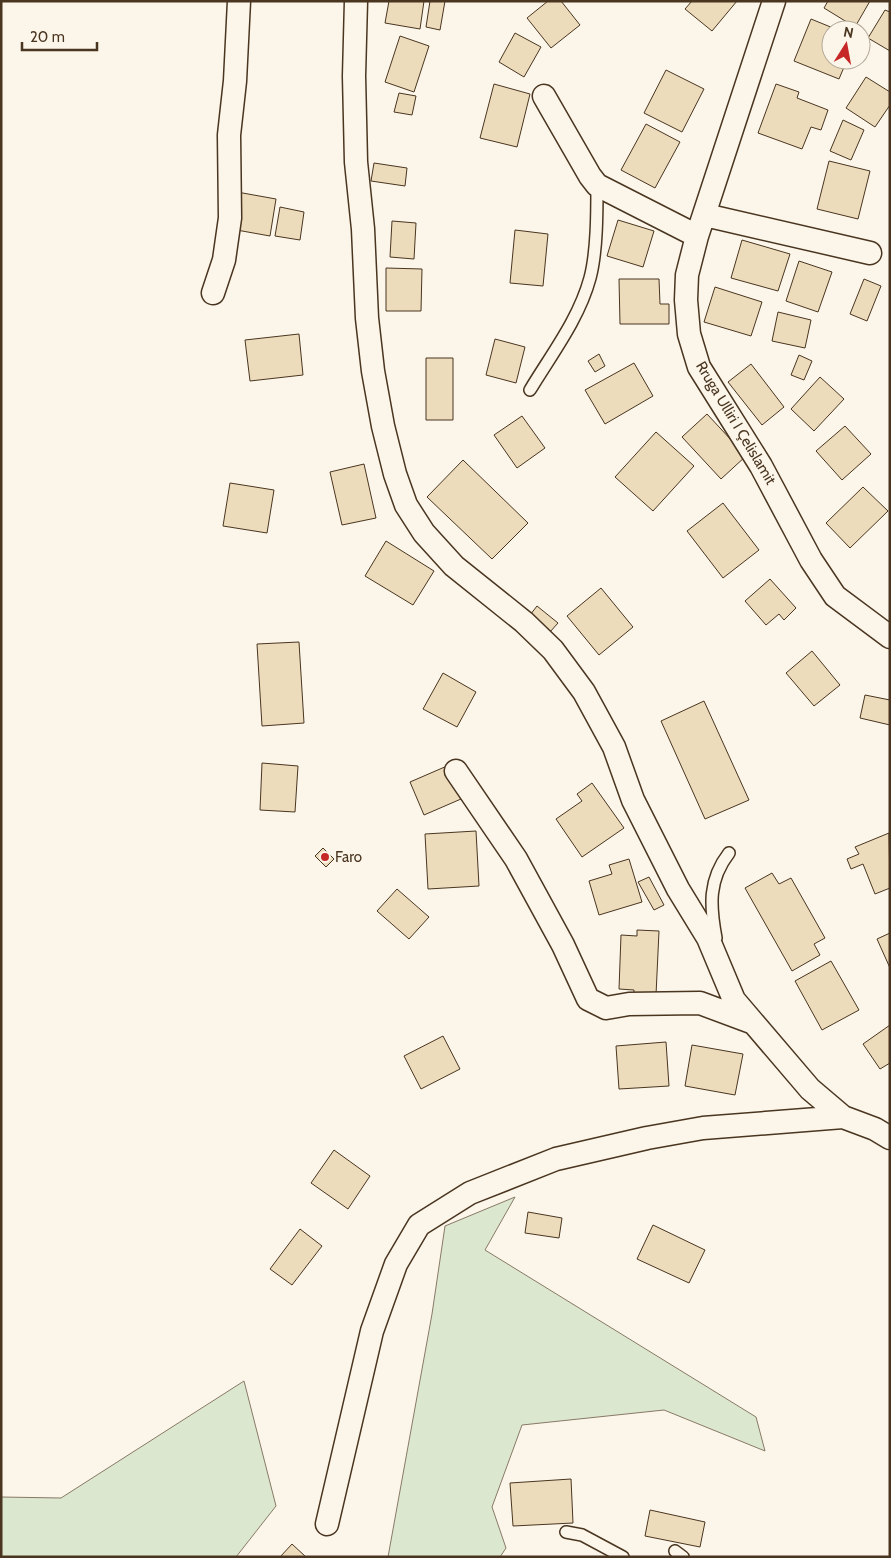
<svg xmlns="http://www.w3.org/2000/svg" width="891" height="1558" font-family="Cabin,sans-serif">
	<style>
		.green { fill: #dce7d0; stroke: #887966 }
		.building { fill: #ecdcbc; stroke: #4a3520 }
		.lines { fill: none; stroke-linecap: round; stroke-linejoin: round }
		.lane-casing { stroke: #4a3520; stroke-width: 14 }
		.street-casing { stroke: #4a3520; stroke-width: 25 }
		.lane { stroke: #fbf6e9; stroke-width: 11 }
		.street { stroke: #fbf6e9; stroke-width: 22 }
		.poi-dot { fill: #c62828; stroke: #fbf6e9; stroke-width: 2 }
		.labels { text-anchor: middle; stroke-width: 4; stroke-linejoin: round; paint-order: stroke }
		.street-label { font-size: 15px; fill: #4a3520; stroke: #fbf6e9 }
		.poi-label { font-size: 15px; fill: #4a3520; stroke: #fbf6e9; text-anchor: start }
	</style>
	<rect width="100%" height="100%" fill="#fbf6e9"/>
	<!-- green -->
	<path class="green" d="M515 1197 485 1250 756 1417 765 1451 664 1410 522 1425 492 1507 506 1548 500 1557H388L432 1314 445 1226Z
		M244 1381 276 1506 236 1557H1V1497L61 1498Z"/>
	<!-- building -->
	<path class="building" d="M389 1H424L420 29 385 23Z
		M430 1H445L440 30 426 27Z
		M548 1H561L580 25 551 48 527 18Z
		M692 1H737L712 31 685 9Z
		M828 1H870L855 27 824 8Z
		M885 10 890 12V51L868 38Z
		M811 19 838 30H831V60H847L839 79 794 61Z
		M515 33 541 47 524 77 499 62Z
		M400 36 429 46 414 92 385 82Z
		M666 70 704 89 682 132 644 113Z
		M866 77 890 92V105L875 127 846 108Z
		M494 84 530 94 517 147 480 138Z
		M776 84 799 92 797 98 828 110 821 130 811 127 802 149 758 133Z
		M399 93 416 96 412 115 394 112Z
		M843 120 864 130 851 160 830 151Z
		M646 124 680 142 655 188 621 170Z
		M829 161 870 171 858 219 817 209Z
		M374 163 407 168 405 186 371 181Z
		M237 192 276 199 270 236 231 229Z
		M280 207 304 212 300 240 275 236Z
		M618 220 654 231 643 267 607 256Z
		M392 221 416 223 414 259 390 257Z
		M515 230 548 234 543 286 510 283Z
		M742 240 790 254 778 291 731 278Z
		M799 261 832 272 818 312 786 301Z
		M386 268 422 269 421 311H386Z
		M619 279H659L660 304H669V324H620Z
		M864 279 881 286 867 321 850 314Z
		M715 287 762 302 751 336 704 322Z
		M778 312 811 320 805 348 772 341Z
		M299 334 303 375 250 381 245 340Z
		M495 339 525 347 516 383 486 375Z
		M599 354 605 366 595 372 588 361Z
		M799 355 812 361 804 380 791 375Z
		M426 358H453V420H426Z
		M634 363 653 396 605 424 585 390Z
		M751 364 784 407 762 425 728 382Z
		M820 377 844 399 814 431 791 409Z
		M707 414 746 456 721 479 682 437Z
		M522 416 545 448 517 468 494 435Z
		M845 426 871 454 842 480 816 451Z
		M656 432 694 466 653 511 615 477Z
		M463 460 528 523 492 559 427 497Z
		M364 464 376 518 342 525 330 472Z
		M230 483 274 490 267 533 223 526Z
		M863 487 888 511 850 548 826 523Z
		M723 503 759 550 723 578 687 531Z
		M386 541 434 571 413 605 365 576Z
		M770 579 796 608 784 620 779 614 766 625 745 601Z
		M601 588 633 627 599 655 567 616Z
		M537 606 558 623 550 632 530 615Z
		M299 642 304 723 262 726 257 644Z
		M812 651 840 685 814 706 786 673Z
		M443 673 476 692 457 727 423 709Z
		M865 695 890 700V725L860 718Z
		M704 701 749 800 705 819 661 721Z
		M262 763 298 766 295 812 260 810Z
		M447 766 461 799 424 815 410 782Z
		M592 783 624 828 582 857 556 819 582 801 577 794Z
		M476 831 479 886 428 889 425 834Z
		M889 833 890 888 875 894 863 864 851 869 847 859 859 854 855 847Z
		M323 848 334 859 326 867 315 856Z
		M629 859 642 902 599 915 589 881 612 874 609 865Z
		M772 873 779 884 791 878 825 938 814 944 820 955 792 971 745 888Z
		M649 877 664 905 654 910 638 882Z
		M397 889 429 917 409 939 377 911Z
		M637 930 659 931 656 995 634 994V990L619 989 621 935 637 936Z
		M890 933V968L877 939Z
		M831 961 859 1010 822 1030 795 981Z
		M890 1025V1063L880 1069 863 1044Z
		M443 1036 460 1069 421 1089 404 1056Z
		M666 1042 669 1086 619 1089 616 1046Z
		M692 1045 743 1054 735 1095 685 1086Z
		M334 1150 370 1176 348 1209 311 1183Z
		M528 1212 562 1218 559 1238 525 1233Z
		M653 1225 705 1250 689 1283 637 1259Z
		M300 1229 322 1246 292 1285 270 1269Z
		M571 1479 573 1523 513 1526 510 1483Z
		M650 1510 705 1522 700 1547 645 1536Z
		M292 1544 306 1557H280Z"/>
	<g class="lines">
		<defs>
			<path id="lane" d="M530 390C551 355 579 319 590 278 597 252 597 212 597 185
				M716 938C710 906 708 880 729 853
				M566 1532 582 1535 623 1557
				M675 1551 683 1557"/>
			<path id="street" d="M356 1 354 76 356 162 363 229 367 318 373 371 383 426 395 474 406 505 424 533 454 566 524 622 553 650 584 692 614 747 633 800 678 889 708 938 734 1000 810 1089 843 1117 875 1129 890 1138
				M774 1 697 236 687 275 686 300 689 334 699 367 761 466 811 560 835 596 890 637
				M544 96 590 176 597 185 697 236
				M705 215 870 253
				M213 293 224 260 230 218 229 135 235 81 239 1
				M456 771 516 859 563 945 588 999 606 1008 629 1004 700 1003 751 1022
				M327 1524 372 1331 396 1264 419 1225 470 1193 556 1159 647 1138 703 1128 843 1117"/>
		</defs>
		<!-- lane casing -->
		<use href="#lane" class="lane-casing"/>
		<!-- street casing -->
		<use href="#street" class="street-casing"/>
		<!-- lane -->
		<use href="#lane" class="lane"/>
		<!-- street -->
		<use href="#street" class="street"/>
	</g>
	<!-- markers -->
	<circle class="poi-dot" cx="325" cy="857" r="5"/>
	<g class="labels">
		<!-- street labels -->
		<g class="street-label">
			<text transform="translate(736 423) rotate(59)" y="5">Rruga Ulliri I Çelislamit</text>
		</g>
		<!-- poi labels -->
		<g class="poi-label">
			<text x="335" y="862">Faro</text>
		</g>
	</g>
	<!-- border -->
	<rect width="891" height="1558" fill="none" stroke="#4a3520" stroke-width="5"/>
	<!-- north arrow -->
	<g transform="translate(846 45) rotate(11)"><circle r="24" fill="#fbf6e9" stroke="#b4a999"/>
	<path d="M0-4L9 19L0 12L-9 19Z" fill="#c62828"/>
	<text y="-8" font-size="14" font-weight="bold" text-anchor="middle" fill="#4a3520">N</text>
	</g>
	<!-- scale -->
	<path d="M22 42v8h75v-8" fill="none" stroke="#4a3520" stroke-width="2.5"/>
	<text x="30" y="42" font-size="15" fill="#4a3520" stroke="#fbf6e9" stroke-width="4" paint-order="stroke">20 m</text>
</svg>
